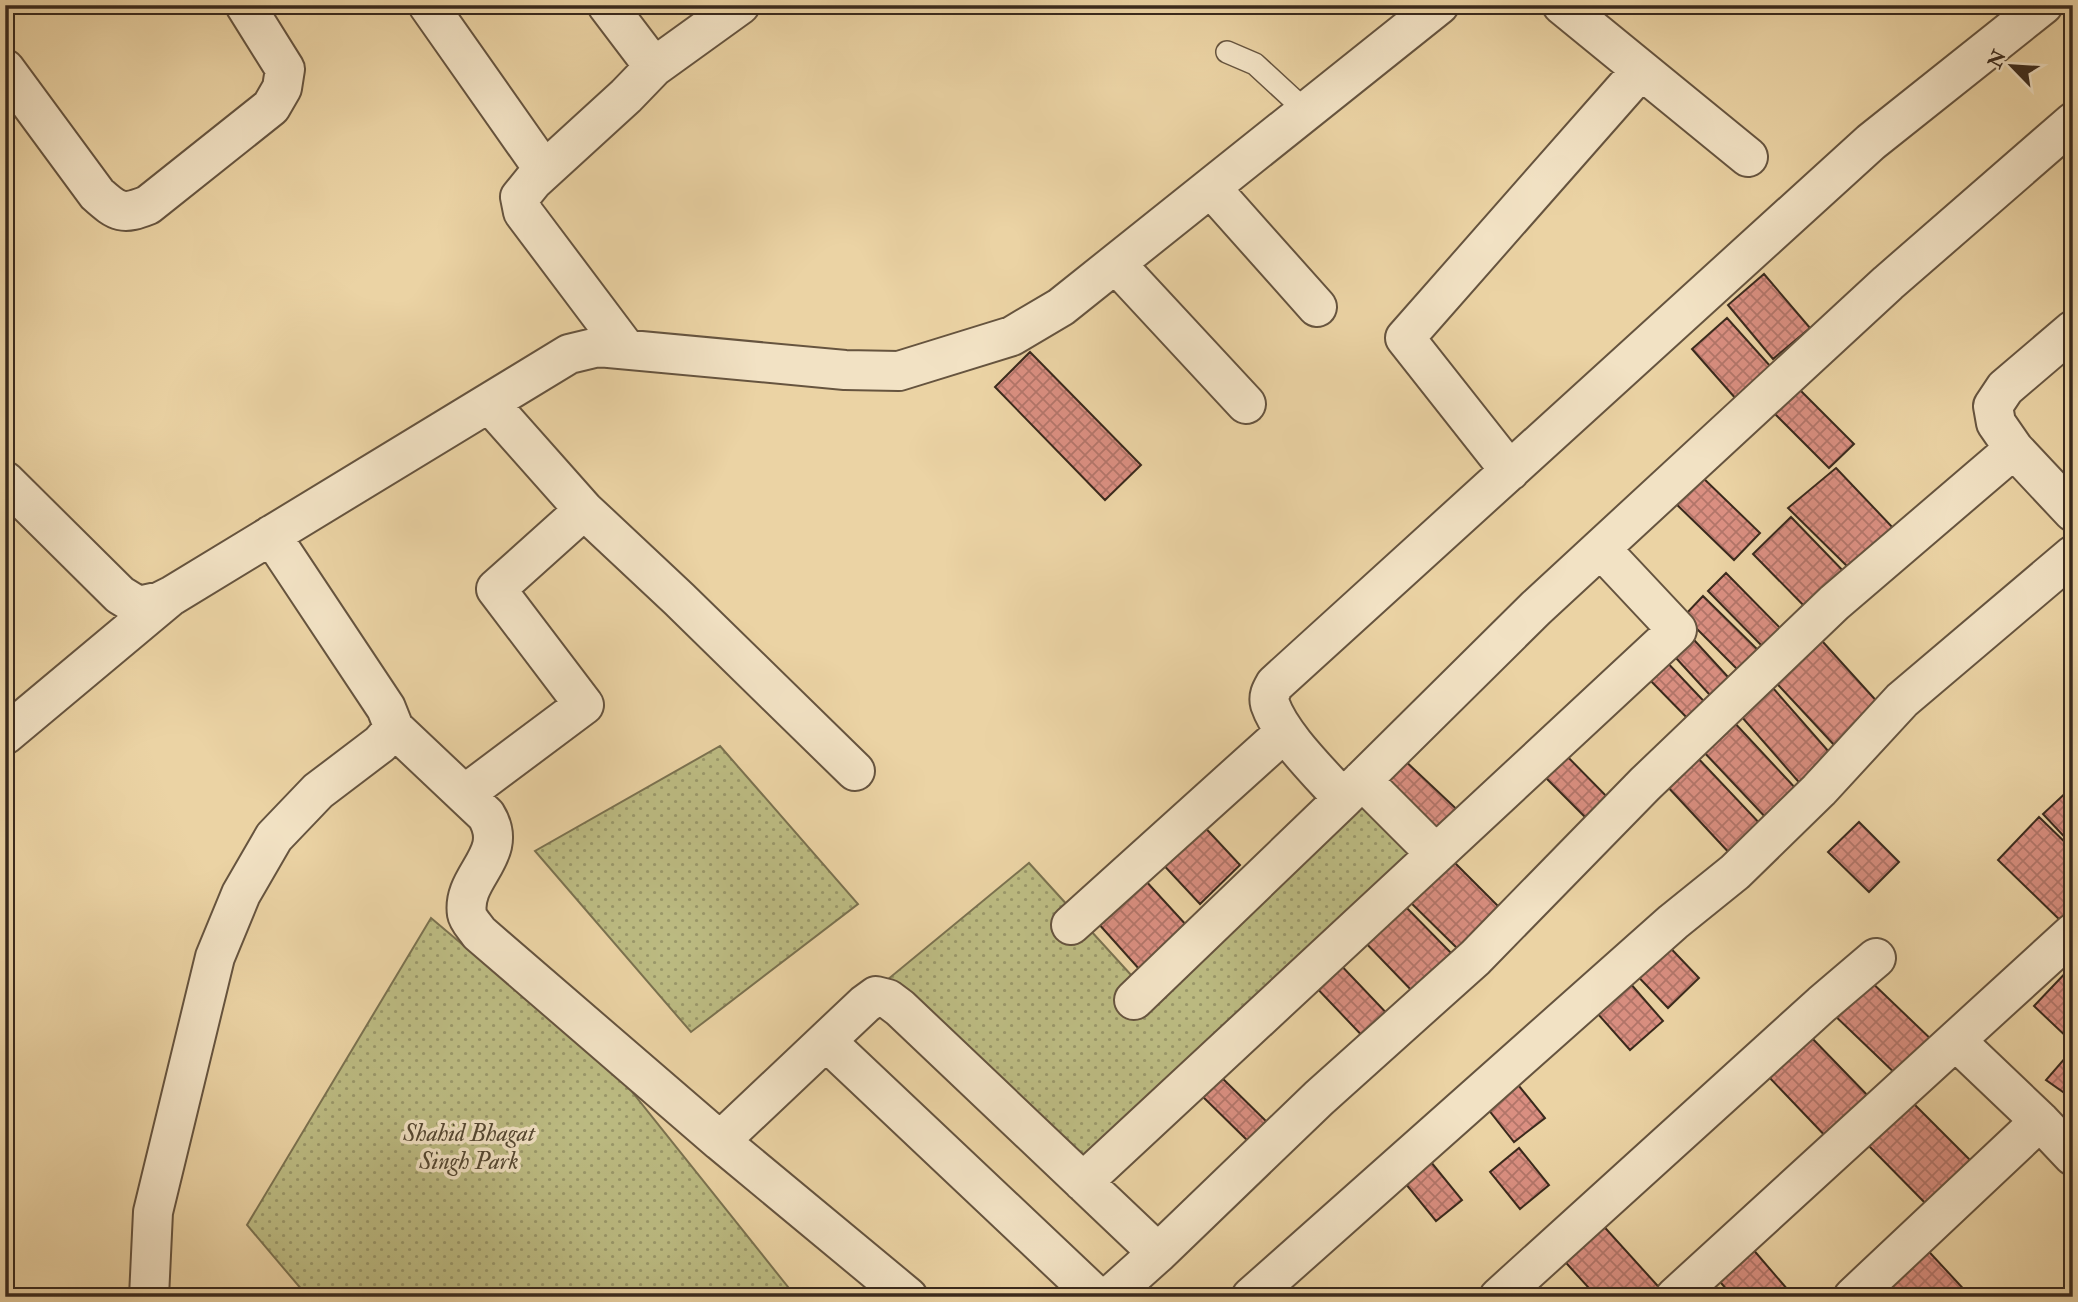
<svg xmlns="http://www.w3.org/2000/svg" width="2078" height="1302" font-family="'IM FELL Double Pica',serif">
	<style>
		.park { fill: url(#park-dots); stroke: #7b7250; stroke-width: 2 }
		.building { fill: url(#building-cross-hatch); stroke: #3a2a1d; stroke-width: 2 }
		.lines { fill: none; stroke-linecap: round; stroke-linejoin: round }
		.lane-casing { stroke: #66543f; stroke-width: 24 }
		.street-casing { stroke: #66543f; stroke-width: 42 }
		.lane { stroke: #f2e2c4; stroke-width: 21 }
		.street { stroke: #f2e2c4; stroke-width: 38 }
		.labels { text-anchor: middle; stroke-width: 7; stroke-linejoin: round; paint-order: stroke }
		.park-label { font-size: 24px; font-style: italic; fill: #544731; stroke: #f2e2c4 }
	</style>
	<defs>
		<pattern id="park-dots" width="8" height="8" patternUnits="userSpaceOnUse" patternTransform="scale(1.75)"><rect width="8" height="8" fill="#bcbb82"/><path d="M2 2h.1M6 6h.1" fill="none" stroke="#9a986a" stroke-width="1.8" stroke-linecap="round"/></pattern>
		<pattern id="building-cross-hatch" width="8" height="8" patternUnits="userSpaceOnUse" patternTransform="scale(1.75)"><rect width="8" height="8" fill="#da8f81"/><path d="M0 0l8 8M0 8l8-8" fill="none" stroke="#b27569"/></pattern>
	</defs>
	<rect width="100%" height="100%" fill="#ebd3a4"/>
	<filter id="stains"><feTurbulence type="fractalNoise" baseFrequency=".00286" numOctaves="4"/><feColorMatrix values="0 0 0 0 .2 0 0 0 0 .09 0 0 0 0 .02 0 0 0 .5 -.17"/></filter>
	<radialGradient id="worn" r=".72"><stop offset=".6" stop-color="#630" stop-opacity="0"/><stop offset="1" stop-color="#630" stop-opacity=".3"/></radialGradient>
	<!-- park -->
	<path class="park" d="M720 746 858 904 691 1032 535 851Z
		M1360 790 1430 856 1072 1167 887 980 1029 863 1152 998Z
		M431 918 621 1078 796 1297H308L247 1225Z"/>
	<!-- building -->
	<path class="building" d="M1764 274 1810 328 1773 359 1728 305Z
		M1727 318 1780 377 1744 408 1692 349Z
		M1030 352 1141 465 1105 500 995 387Z
		M1793 383 1854 444 1829 468 1769 408Z
		M1836 468 1895 530 1854 573 1788 508Z
		M1699 474 1760 533 1734 560 1673 501Z
		M1791 517 1850 578 1813 615 1753 554Z
		M1726 573 1786 634 1768 652 1708 591Z
		M1703 596 1763 655 1743 675 1684 616Z
		M1684 629 1739 689 1720 706 1665 646Z
		M1813 631 1881 706 1836 747 1767 673Z
		M1662 657 1715 713 1698 729 1644 674Z
		M1766 680 1836 760 1804 788 1734 708Z
		M1731 719 1799 792 1769 821 1700 748Z
		M1556 745 1617 807 1596 828 1535 767Z
		M1400 756 1466 818 1440 845 1375 784Z
		M1696 756 1764 828 1733 857 1665 784Z
		M2073 786V846L2043 814Z
		M2039 817 2073 850V911L2062 922 1998 860Z
		M1198 820 1240 865 1200 904 1157 858Z
		M1859 822 1899 862 1869 892 1828 852Z
		M1446 854 1502 910 1461 952 1405 897Z
		M1144 879 1188 927 1140 970 1097 922Z
		M1397 898 1455 957 1416 995 1359 936Z
		M1659 936 1699 978 1668 1008 1628 966Z
		M1334 958 1395 1022 1371 1045 1310 981Z
		M2072 966H2073V1043L2034 1006Z
		M1623 975 1663 1021 1630 1050 1589 1004Z
		M1864 975 1935 1043 1901 1079 1830 1011Z
		M1808 1034 1874 1102 1832 1143 1767 1075Z
		M2073 1049V1099L2046 1080Z
		M1217 1073 1270 1125 1251 1144 1198 1092Z
		M1510 1075 1545 1118 1514 1142 1480 1099Z
		M1907 1097 1978 1168 1934 1212 1863 1140Z
		M1519 1148 1549 1185 1520 1209 1490 1172Z
		M1422 1151 1462 1200 1436 1221 1396 1172Z
		M1598 1220 1666 1295 1664 1297H1597L1559 1255Z
		M1920 1242 1971 1297H1883L1874 1287Z
		M1751 1247 1794 1297H1733L1716 1277Z"/>
	<g class="lines">
		<defs>
			<path id="lane" d="M1227 52 1255 64 1306 111"/>
			<path id="street" d="M428 5 544 170
				M607 5 654 67
				M1562 5 1748 157
				M5 69 97 194C118 213 123 215 148 205L271 107 282 88 285 69 245 5
				M1211 188 1317 307
				M1116 264 1246 404
				M2073 330 2005 388 1993 406 1996 423 2014 449 2073 512
				M626 349 523 212 520 197 533 181 626 96 654 67 740 5
				M489 403 584 510 679 599 855 771
				M1510 471 1405 338 1641 70
				M5 481 120 595 138 606 161 601 173 595 569 354 598 347 845 370 899 371 1012 336 1061 307 1439 5
				M394 728 486 815C511 855 461 876 467 914 468 920 475 927 479 933L720 1141
				M5 735 170 597
				M1362 780 1436 854
				M465 794 584 705 496 589 584 510
				M1343 799C1321 774 1281 736 1270 704 1268 696 1271 691 1275 684L1871 142 2043 5
				M1071 925 1285 732
				M1134 1000 1343 799 1536 608 1888 283 2073 122
				M826 1041 1097 1297
				M1956 1041 2040 1121 2073 1156
				M1083 1182 1677 630 1601 549
				M149 1297 153 1212 215 957 241 894 274 837 318 791 380 744 394 728 386 708 271 535
				M908 1297 720 1141 865 1004 876 996 888 999 900 1008 1158 1253
				M1109 1297 1158 1253 1319 1098 1475 958 1645 784 1834 603 2014 449
				M1251 1297 1673 922 1735 872 1819 790 1902 700 2073 555
				M1499 1297 1822 1004 1876 958
				M1675 1297 2073 933
				M1853 1297 2040 1121"/>
		</defs>
		<!-- lane casing -->
		<use href="#lane" class="lane-casing"/>
		<!-- street casing -->
		<use href="#street" class="street-casing"/>
		<!-- lane -->
		<use href="#lane" class="lane"/>
		<!-- street -->
		<use href="#street" class="street"/>
	</g>
	<g class="labels">
		<!-- park labels -->
		<g class="park-label">
			<text x="469" y="1141">Shahid Bhagat<tspan x="469" dy="28">Singh Park</tspan></text>
		</g>
	</g>
	<!-- margin -->
	<rect width="2078" height="1302" fill="none" stroke="#ebd3a4" stroke-width="28"/>
	<rect x="7" y="7" width="2064" height="1288" fill="none" stroke="#3a2a1d" stroke-width="3.5"/>
	<rect x="14" y="14" width="2050" height="1274" fill="none" stroke="#3a2a1d" stroke-width="2"/>
	<!-- north arrow -->
	<g transform="translate(2012 66) rotate(295)" stroke="#f2e2c4" stroke-width="5" paint-order="stroke">
	<path d="M0-5L12 26L0 18L-12 26Z" fill="#3a2a1d"/>
	<text y="-10" font-size="19" font-weight="bold" text-anchor="middle" fill="#3a2a1d">N</text>
	</g>
	<rect width="100%" height="100%" filter="url(#stains)"/>
	<rect width="100%" height="100%" fill="url(#worn)"/>
</svg>
